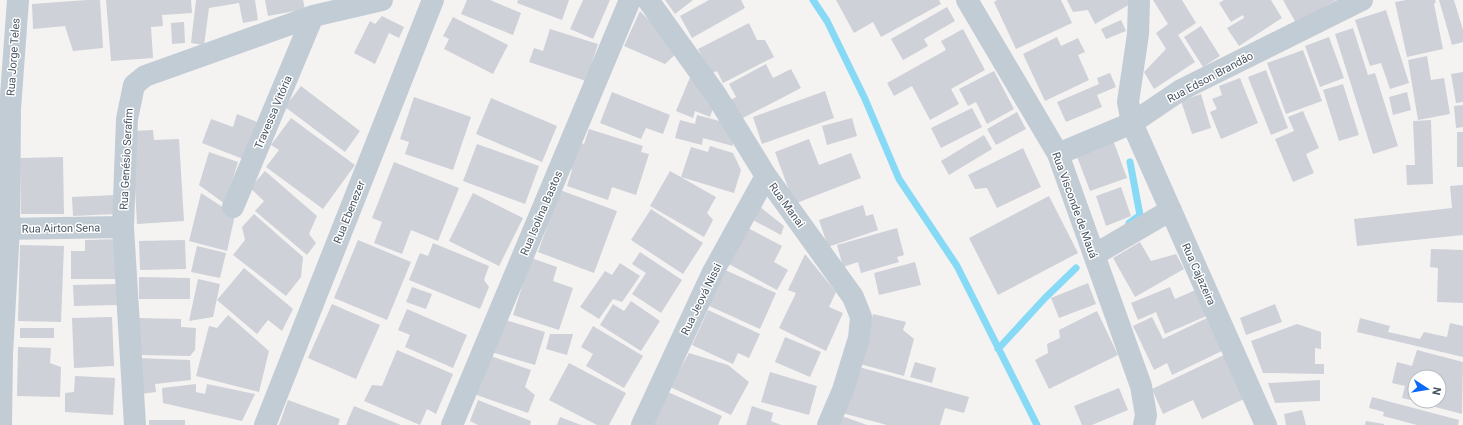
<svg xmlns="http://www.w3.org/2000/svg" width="1463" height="425" font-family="Roboto,sans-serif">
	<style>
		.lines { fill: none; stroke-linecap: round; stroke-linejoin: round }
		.stream { stroke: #87daf5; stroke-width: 7 }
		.building { fill: #ced1d8 }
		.minor { stroke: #c2ccd5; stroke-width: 22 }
		.labels { text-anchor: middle; stroke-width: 3; stroke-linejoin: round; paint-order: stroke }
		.street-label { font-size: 11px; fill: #485562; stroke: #fff }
	</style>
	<rect width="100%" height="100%" fill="#f5f2f2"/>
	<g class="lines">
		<!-- stream -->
		<path class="stream" d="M813 0 827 21 865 99 899 179 957 266 1037 425
			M1129 223 1140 215 1130 162
			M998 349 1045 298 1076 268"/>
	</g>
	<!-- building -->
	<path class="building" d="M87 0H100L103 48 73 51 65 26 33 29 32 4Z
		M106 0H191L192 13 162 15 163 26 151 27 153 58 111 61Z
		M196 0H255L258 20 243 23 239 3 209 8 204 45 191 43Z
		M265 0H303L305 9 268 16Z
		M467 0H490L521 13 513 35 461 14Z
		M518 0H569L562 20 517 3Z
		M583 0H610L593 39 570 29Z
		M665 0H693L675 14Z
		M709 0H741L745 8 692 38 680 16Z
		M836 0H939L941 4 881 37 873 22 854 33Z
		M997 0H1061L1072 23 1016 49 994 2Z
		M1067 0H1133L1134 2 1095 24 1088 10 1073 12Z
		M1153 0H1182L1196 23 1178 35 1195 62 1154 89 1144 72 1166 49 1156 33 1168 24Z
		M1224 0H1271L1282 18 1239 46 1227 28 1244 18 1243 15 1231 22 1219 3Z
		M1283 0H1336L1296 23Z
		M1406 0H1435L1436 2 1434 4 1443 49 1407 57 1395 2Z
		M1439 0H1454L1463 30V42L1452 45Z
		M947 7 955 21 924 39 928 46 903 60 891 39Z
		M1386 10 1409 83 1390 89 1381 63 1370 66 1355 20Z
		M640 11 679 51 665 64 624 46Z
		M382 16 404 27 399 38 389 33 375 64 354 53 370 21 375 24Z
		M453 17 508 45 493 74 444 49 449 39 443 36Z
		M1121 20 1126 31 1106 39 1101 29Z
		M184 22 185 43 172 44 171 23Z
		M749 23 757 40H765L774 57 723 83 717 71 710 74 698 49Z
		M1201 26 1220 56 1203 67 1184 37Z
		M1353 28 1368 75 1375 73 1398 146 1373 154 1335 34Z
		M550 29 598 44 586 81 529 62 534 48 543 51Z
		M963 29 985 70 951 89 959 104 930 120 912 86 894 96 887 83 946 50 941 41Z
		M1057 37 1061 46 1078 38 1085 52 1078 55 1089 80 1045 101 1023 54Z
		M1329 37 1344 78 1320 87 1305 46Z
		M1303 50 1322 101 1286 114 1267 63Z
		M1427 56 1431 80 1444 78 1450 114 1418 120 1408 60Z
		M766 64 773 78 791 69 801 88 739 120 729 101 736 97 729 84Z
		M1266 70 1288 128 1271 135 1248 77Z
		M994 71 1014 109 987 124 976 102 968 106 959 89Z
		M1463 72V102L1456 103 1451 74Z
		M1110 73 1116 87 1097 95 1102 107 1066 122 1057 102 1099 84 1097 78Z
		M691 75 715 103 710 117 695 111 693 118 676 111Z
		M1240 78 1258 123 1221 139 1210 112 1217 109 1212 99 1222 95 1219 86Z
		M1343 84 1359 135 1339 141 1323 90Z
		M301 86 360 131 345 152 285 107Z
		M825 91 834 118 762 144 753 117Z
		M612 92 670 115 663 134 646 128 641 139 600 123Z
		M1407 92 1411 110 1393 115 1389 97Z
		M1201 94 1211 128 1192 134 1181 101Z
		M414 97 471 117 453 170 405 154 409 142 400 139Z
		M491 98 557 126 542 162 476 134Z
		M1463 105V127L1456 128 1454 106Z
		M972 108 982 127 941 148 931 128Z
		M1303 111 1319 148 1306 154 1314 173 1293 182 1275 139 1294 131 1288 117Z
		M1017 112 1026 129 996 145 987 129Z
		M237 114 257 122 243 159 202 143 211 119 233 127Z
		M697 115 731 124 733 146 703 138 702 145 675 138 680 120 695 124Z
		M291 118 355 165 323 209 266 167 279 150 271 145Z
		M852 118 857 136 827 145 822 126Z
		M1431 120 1433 184 1407 185 1406 165H1415L1413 121Z
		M589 129 643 146 641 152 649 154 636 195 612 187 608 200 567 186 572 170 568 163 575 141 584 144Z
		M153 130 154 140 179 139 184 221 137 224 132 131Z
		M1457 132H1463V167H1457Z
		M984 135 992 149 949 175 941 161Z
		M809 139 819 165 851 153 861 178 794 204 775 152Z
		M1113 140 1127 178 1090 191 1076 154Z
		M477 144 539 166 525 204 463 181Z
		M710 146 733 153 741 170 734 193 681 177 691 147 708 152Z
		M1023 148 1041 187 997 208 987 188 975 189 968 175Z
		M209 152 238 162 225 204 199 185Z
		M63 157 64 214H21L20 158Z
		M394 162 459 188 438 241 411 230 402 254 374 243 382 222 372 218Z
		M265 171 317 216 309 234 316 243 307 255 255 211 264 201 250 188Z
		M670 171 716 197 707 213 713 220 704 237 650 206Z
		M1463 185V235L1357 246 1354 219 1452 208 1450 186Z
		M1121 187 1131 216 1106 226 1096 196Z
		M560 190 617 211 594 273 538 252Z
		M201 193 235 215 227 251 189 241Z
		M473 193 523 218 499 266 449 241Z
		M115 195 116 214 73 216 72 197Z
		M1049 196 1078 253 998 295 969 238Z
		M863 205 866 216 873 214 878 230 828 247 819 220Z
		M759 206 784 226 781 235 751 219Z
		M651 209 703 243 683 274 631 240Z
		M254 214 303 257 301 277 286 296 233 255 245 240 242 227Z
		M746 227 782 246 774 262 788 270 777 290 727 263Z
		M897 228 904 255 897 257 899 262 861 273 858 262 843 267 837 245Z
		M120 239V279H71V251H85V240Z
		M185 240 186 269 140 270 139 241Z
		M358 240 411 262 387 320 334 298Z
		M1140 242 1151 261 1176 254 1184 269 1135 297 1113 258Z
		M433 243 489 266 484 280 489 287 480 309 409 280 420 253 428 256Z
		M20 245 64 246 61 322 18 321Z
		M197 246 226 253 220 278 191 272Z
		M1431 249 1463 250V303L1437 302 1438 268 1430 267Z
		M640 252 682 280 661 313 632 294 646 273 632 264Z
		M805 254 836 292 829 307 843 313 826 351 779 328 796 293 788 290Z
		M531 258 557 267 553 281 573 288 559 330 513 315Z
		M915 262 921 285 879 295 874 273Z
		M620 263 640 276 622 302 613 299 599 319 580 307 605 271 612 275Z
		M244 268 293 309 282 331 268 320 257 334 217 300Z
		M723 269 776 293 760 329 707 305Z
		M139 277 190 278V299H139Z
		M198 279 220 284 213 317 189 321Z
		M1088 283 1096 304 1059 318 1051 298Z
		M116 284 117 305 74 306 73 285Z
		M412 287 432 294 426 309 406 302Z
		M1170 287 1175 299 1200 288 1211 314 1165 334 1156 312 1138 320 1131 303Z
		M631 301 660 321 641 351 600 325 613 304 624 311Z
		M332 304 380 325 356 379 308 358Z
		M1275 304 1282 322 1246 335 1240 318Z
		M407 309 467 335 453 368 405 347 410 335 398 330Z
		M708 310 760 334 749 358 738 353 733 364 692 345Z
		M1097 311 1118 355 1049 389 1035 360 1048 353 1047 344 1060 338 1059 330Z
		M873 314 906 322 903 330 914 339 904 376 860 364Z
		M228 315 269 351 259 392 196 376 209 326 217 328Z
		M112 317 114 366 74 368 72 318Z
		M1152 317 1163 339 1207 318 1222 351 1172 375 1167 363 1154 370 1133 326Z
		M139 318 181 319V327L196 328 195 350 190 356 138 355Z
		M1360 318 1390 326 1388 332 1420 339 1424 332 1447 337 1450 323 1463 326V357L1357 332Z
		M502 319 545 332 535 365 491 352Z
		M1297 324 1321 332V349L1315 348V364H1324V374L1263 373 1251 341Z
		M593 326 643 356 624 388 586 366 593 354 581 347Z
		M20 328H54V338H20Z
		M550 334H573L567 355 546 349Z
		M785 337 821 352 810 377 775 362Z
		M18 347 51 348 50 363 61 367 60 397 17 396Z
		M397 350 453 374 436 414 427 409 420 425 364 401 372 385 382 386Z
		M1417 350 1463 362 1462 414 1416 402 1439 401V377H1415V401L1402 398 1405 386 1392 383 1397 362 1412 366Z
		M689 353 728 365 749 382 731 415 670 387Z
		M1226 354 1246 398 1202 419 1193 400 1163 414 1152 389Z
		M488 355 531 370 525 387 535 395 528 413 474 394Z
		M137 358 190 360 191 380 155 384 156 392 141 394Z
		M915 362 936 368 932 383 910 377Z
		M569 363 626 393 609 425H597L549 400Z
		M855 366 969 397 964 413 945 408 940 425H887L842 413Z
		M770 372 817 386 809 415 761 402Z
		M75 376 115 378 113 415 65 412V393L74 392Z
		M1320 380V401L1275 403 1268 383Z
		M196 384V392L205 394 207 384 255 394 242 421 163 403 162 388Z
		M1119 388 1128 410 1092 425H1082L1074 406Z
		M668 392 722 416 718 425H653Z
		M1372 397 1459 420 1458 425H1417L1383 416 1384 412 1369 408Z
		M288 400 340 419 338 425H279Z
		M478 400 531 421 530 425H478L470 421Z
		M354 406 401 425H346Z
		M752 406 773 413 771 421 781 425H746Z
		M1302 410 1306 425H1286L1284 414Z
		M842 416 867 425H839Z
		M560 417 581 425H557Z
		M149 420H185V425H149Z
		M1366 421 1384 424V425H1365Z"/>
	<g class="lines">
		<!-- minor -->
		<path class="minor" d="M648 0 716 95 766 176 853 297 861 317 859 338 843 390 828 425
			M967 0 1058 154 1141 386 1146 415 1144 425
			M1139 0 1138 34 1128 102 1132 123 1266 425
			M1058 154 1132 123 1181 90 1362 0
			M233 207 313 16
			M0 229 123 227
			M1094 255 1171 210
			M1 425 2 354 9 228 10 109 18 0
			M135 425 123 227 127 119 134 85 145 76 313 16 382 0
			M265 425 433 0
			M452 425 630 0
			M642 425 713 272 766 176"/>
	</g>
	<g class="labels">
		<!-- street labels -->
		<g class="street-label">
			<text transform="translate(13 57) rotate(-86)" y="4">Rua Jorge Teles</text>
			<text transform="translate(1210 77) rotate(-28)" y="4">Rua Edson Brandão</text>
			<text transform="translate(273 112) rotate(-67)" y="4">Travessa Vitória</text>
			<text transform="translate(126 159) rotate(-87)" y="4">Rua Genésio Serafim</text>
			<text transform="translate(787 205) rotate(54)" y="4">Rua Manai</text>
			<text transform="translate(1075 205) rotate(70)" y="4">Rua Visconde de Mauá</text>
			<text transform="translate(349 212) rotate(-68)" y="4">Rua Ebenezer</text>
			<text transform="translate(541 213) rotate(-67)" y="4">Rua Isolina Bastos</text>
			<text transform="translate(61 228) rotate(-1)" y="4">Rua Airton Sena</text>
			<text transform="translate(1199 274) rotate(66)" y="4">Rua Cajazeira</text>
			<text transform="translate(701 299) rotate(-64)" y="4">Rua Jeová Nissi</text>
		</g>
	</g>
	<!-- north arrow -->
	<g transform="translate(1427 389) rotate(102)"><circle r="19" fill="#ffffff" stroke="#b6bbc0"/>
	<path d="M0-3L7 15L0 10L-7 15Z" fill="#0969f8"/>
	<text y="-6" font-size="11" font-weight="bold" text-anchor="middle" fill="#485562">N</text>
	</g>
</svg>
